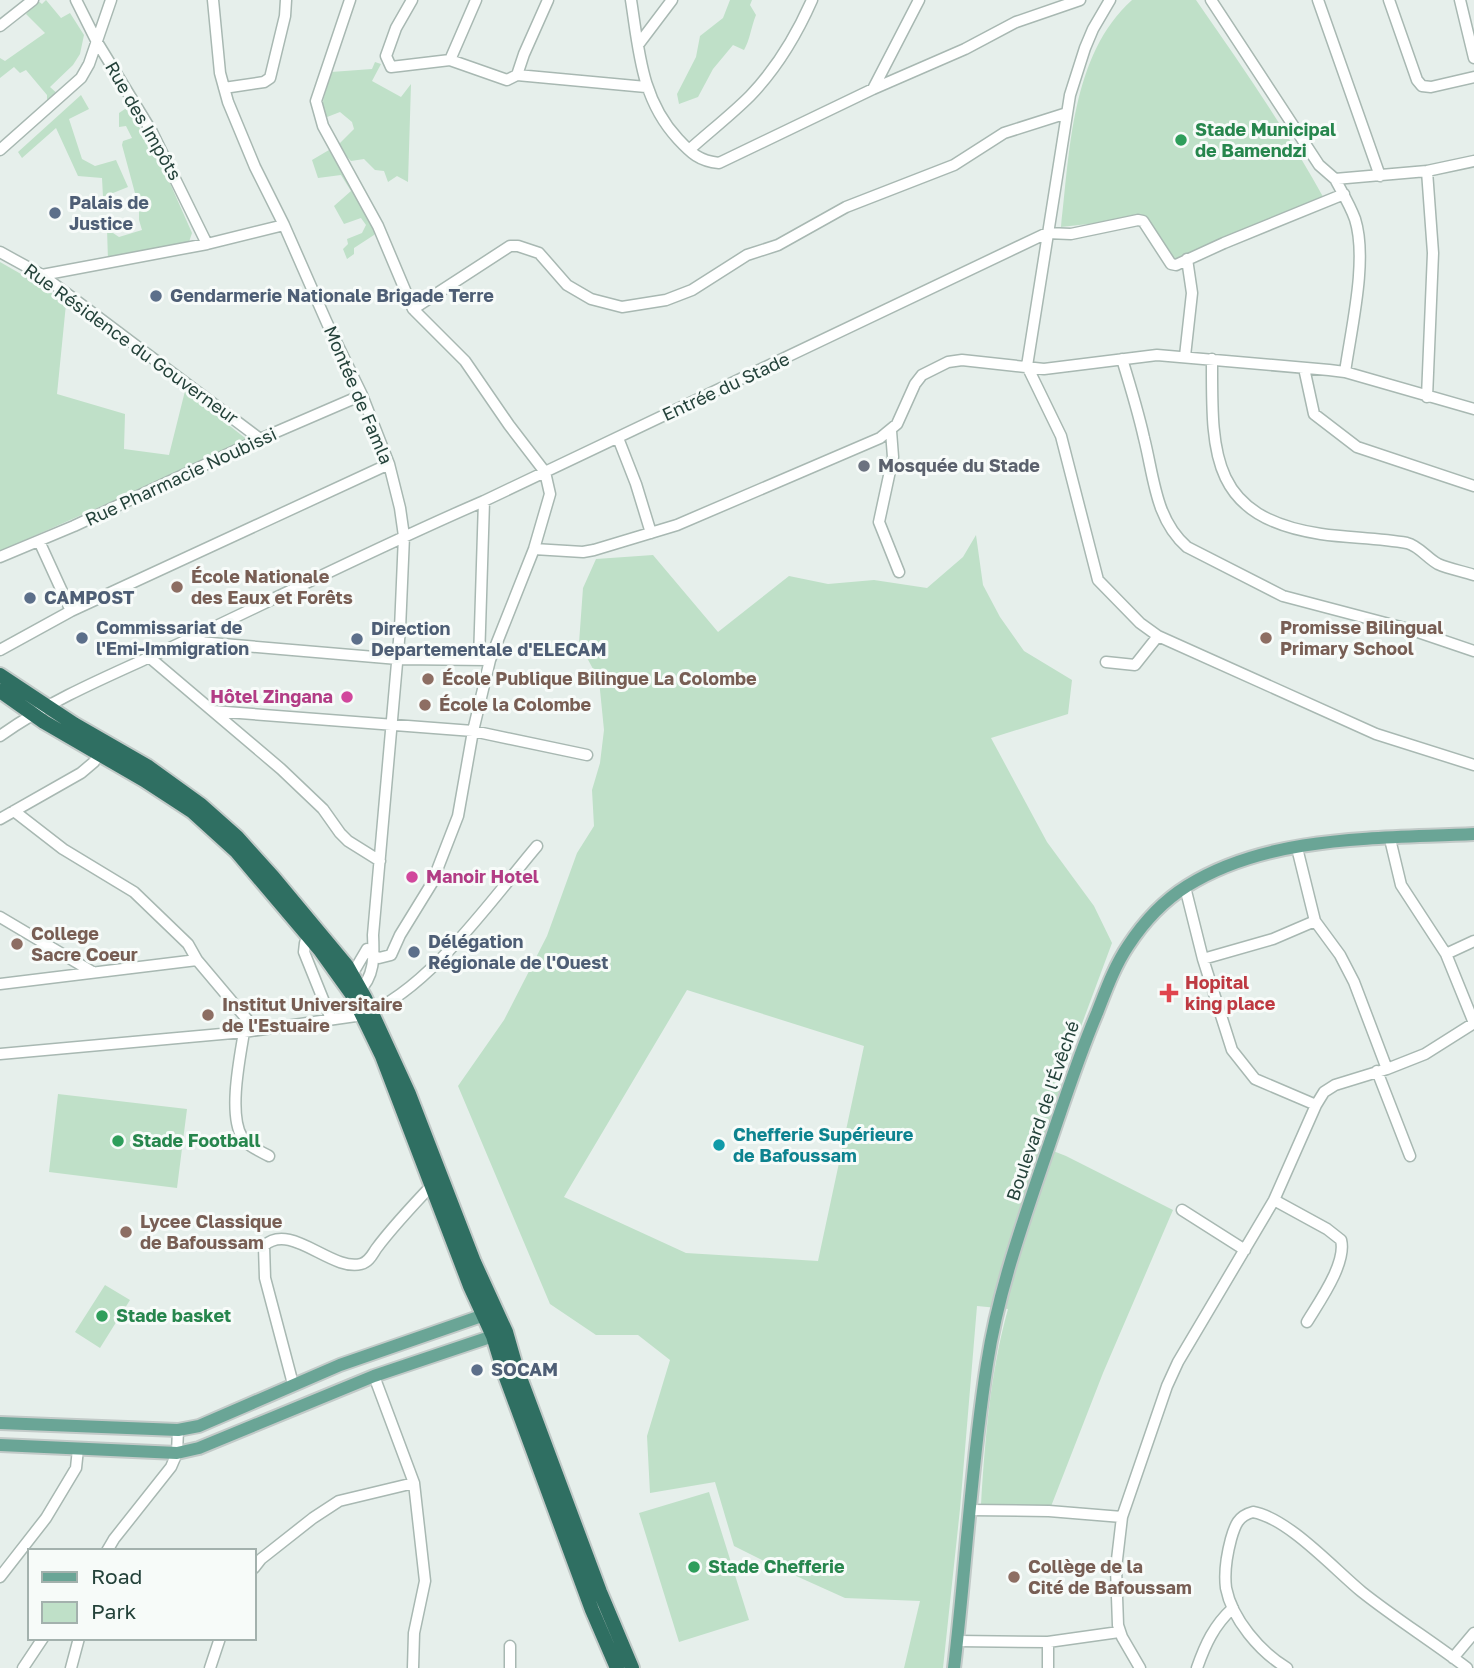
<svg xmlns="http://www.w3.org/2000/svg" width="1474" height="1668" font-family="'Golos Text',sans-serif">
	<style>
		.green { fill: #bfe0c8; fill-rule: evenodd }
		.lines { fill: none; stroke-linecap: round; stroke-linejoin: round }
		.minor-casing { stroke: #a8b8b2; stroke-width: 13 }
		.major-casing { stroke: #c2cac8; stroke-width: 16 }
		.highway-casing { stroke: #c2cac8; stroke-width: 18 }
		.minor { stroke: #fff; stroke-width: 10 }
		.major { stroke: #6aa596; stroke-width: 12 }
		.highway { stroke: #2f6f62; stroke-width: 14 }
		.leisure-dot { fill: #2e9e5b; stroke: #f7fbf9; stroke-width: 2.5 }
		.service-dot { fill: #5c6f8a; stroke: #f7fbf9; stroke-width: 2.5 }
		.worship-dot { fill: #6b7280; stroke: #f7fbf9; stroke-width: 2.5 }
		.education-dot { fill: #8d6e63; stroke: #f7fbf9; stroke-width: 2.5 }
		.hotel-dot { fill: #d1479c; stroke: #f7fbf9; stroke-width: 2.5 }
		.health-dot { fill: #e0444e; stroke: #f7fbf9; stroke-width: 2.5 }
		.culture-dot { fill: #0f9aa8; stroke: #f7fbf9; stroke-width: 2.5 }
		.labels { text-anchor: middle; stroke-width: 6; stroke-linejoin: round; paint-order: stroke }
		.street-label { font-size: 18px; fill: #24423a; stroke: #f7fbf9 }
		.leisure-label { font-size: 18px; font-weight: bold; fill: #27864d; stroke: #f7fbf9; text-anchor: start }
		.service-label { font-size: 18px; font-weight: bold; fill: #4e5e75; stroke: #f7fbf9; text-anchor: start }
		.worship-label { font-size: 18px; font-weight: bold; fill: #5b616d; stroke: #f7fbf9; text-anchor: start }
		.education-label { font-size: 18px; font-weight: bold; fill: #785e54; stroke: #f7fbf9; text-anchor: start }
		.hotel-label { font-size: 18px; font-weight: bold; fill: #b23c85; stroke: #f7fbf9; text-anchor: end }
		.health-label { font-size: 18px; font-weight: bold; fill: #be3a42; stroke: #f7fbf9; text-anchor: start }
		.culture-label { font-size: 18px; font-weight: bold; fill: #0d838f; stroke: #f7fbf9; text-anchor: start }
	</style>
	<rect width="100%" height="100%" fill="#e6efeb"/>
	<!-- green -->
	<path class="green" d="M37 0 42 4 46 0 61 18 70 13 84 35 80 54 73 65 50 87 60 96 47 107V95L26 70 20 73 14 67 0 78V58L5 61 45 33 26 14Z
		M730 0H752L750 5 756 15C751 27 750 40 744 50L733 45 713 69 698 97 679 104 677 94 696 57 700 36 723 18Z
		M1132 0H1196C1242 66 1287 131 1326 202L1174 263 1146 221 1134 219 1061 227C1070 151 1071 55 1132 0Z
		M375 62 381 64 372 81 401 97 411 84 408 182 397 176 388 182 384 171 375 170 364 159 351 161 337 146 354 129 352 122 340 112 322 119 320 112 331 72 372 69Z
		M81 95 89 109 69 119 82 159 95 166 116 160 128 187 103 197 102 178 78 176 56 128 22 158 18 152Z
		M128 107 169 181 192 233 189 242 108 260 107 229 119 237 142 230 139 220V208L122 145 123 141 132 138 126 126 119 127V113Z
		M329 150 376 229 374 235 354 248V254L347 259 343 249 348 244 347 239 362 233 366 225 361 218 344 224 334 206 351 191 341 175 318 178 312 160Z
		M0 262 42 286 66 304 57 394 125 414 124 449 169 455 185 391 249 441 0 551Z
		M976 535 983 585 1000 617 1024 651 1072 680 1068 714 991 738 1047 842 1094 906 1112 943 1067 1064 1043 1147 1066 1156 1173 1210 1103 1373 1050 1509 981 1505C985 1440 990 1373 1008 1309L977 1306 960 1509 943 1668H904L920 1601 845 1598 774 1566 734 1546 715 1482 650 1493 647 1436 670 1360 638 1335H596L550 1304 458 1086 504 1020 547 936 577 853 594 826 592 790 600 763 604 730 599 680 579 643 583 588 596 559 653 555 718 632 789 576 828 584 874 580 927 588 963 557ZM687 990 864 1046 818 1261 686 1253 564 1197Z
		M58 1094 187 1109 177 1188 49 1172Z
		M105 1285 130 1300 100 1348 75 1332Z
		M709 1492 749 1620 679 1642 639 1513Z"/>
	<g class="lines">
		<defs>
			<path id="minor" d="M76 0 97 42 152 132 207 244
				M213 0 220 73 228 102 255 167 284 225 327 323 362 395 389 464 400 508 404 536 400 629 373 935C374 956 375 977 358 992
				M350 0 316 101 323 126 378 226 413 309 465 361 509 425 545 472 550 494 534 549 490 660 473 731 458 816 432 883 400 935 391 955 379 958 366 952
				M412 0 396 28 386 56 391 67 450 60 476 0
				M548 0 524 54 517 75 646 87
				M631 0C639 51 641 99 678 139 691 153 699 161 719 163L873 89 965 49 1016 22 1080 0
				M1110 0 1093 29 1085 48 1070 95 1027 366 1061 436 1098 580 1140 623 1158 636 1376 734 1474 765
				M1211 0 1319 165 1335 179 1427 171 1474 161
				M1318 0 1380 176
				M1389 0 1417 80 1422 86 1431 87 1474 77
				M1460 0 1474 58
				M0 26 33 0
				M638 45 672 0
				M450 60 507 80 517 75
				M224 88 264 82 270 78 285 16 286 0
				M873 89 919 0
				M0 150 81 78 89 64 111 0
				M689 150C709 132 731 115 750 96 776 69 797 34 812 0
				M1335 179C1342 192 1350 205 1355 219 1368 260 1351 329 1345 372
				M0 252 42 275 260 439
				M42 275 207 244 284 225
				M413 309 510 246H518L539 253 567 285 591 299 622 307 666 300 692 290 747 255 778 245 846 207 954 165 1004 133 1067 113
				M1185 356 1192 293 1187 259
				M1122 359C1130 385 1138 411 1144 438 1154 477 1155 519 1187 547L1283 596 1412 630 1474 651
				M1212 359C1212 453 1209 517 1321 534 1349 538 1378 538 1407 543 1419 546 1427 558 1438 564 1449 569 1462 571 1474 575
				M1304 368 1314 414 1357 447 1474 486
				M1427 397 1433 253 1427 171
				M891 431 893 457 879 522 899 572
				M618 438 636 484 651 533
				M39 541 71 611
				M534 549 583 552 594 550 677 525 880 438 897 424 915 384 922 375 948 362 962 360 1044 369 1157 355 1329 370 1345 372 1474 409
				M0 557 74 526 260 439 362 395
				M187 641 398 659 490 660
				M0 650 71 611 389 464
				M149 657 281 769 323 809 340 833 348 841 380 861
				M479 660 484 501
				M1106 662 1135 665 1158 636
				M213 711 473 731 587 755
				M0 736C59 694 124 670 189 639 287 593 384 544 484 501L1047 233 1071 234 1138 220 1143 221 1171 264 1176 265 1224 243 1344 194
				M14 811 63 849 134 892 188 944 197 960 256 1030
				M0 819 81 773 94 762 102 749
				M1390 839 1401 885 1446 954 1474 1023
				M1297 848 1315 921 1340 955 1354 982 1387 1069
				M1185 887 1203 959 1232 1050 1255 1079 1316 1105
				M0 917 91 971
				M314 934 305 943 304 952 331 1019
				M1446 954 1474 941
				M1203 959 1273 939 1315 921
				M350 978 367 949
				M0 984 197 960
				M244 1032C240 1057 228 1114 242 1137 247 1146 260 1151 269 1156
				M0 1054 244 1032 363 1015C428 991 492 899 537 846
				M1377 1071 1410 1156
				M1274 1200 1327 1229 1341 1240C1347 1263 1319 1302 1307 1322
				M1182 1210 1245 1250
				M374 1376 414 1483 425 1581 414 1633 413 1668
				M293 1384 265 1278 264 1246C290 1221 332 1272 361 1264 369 1262 372 1255 376 1249 393 1226 414 1204 434 1183
				M969 1510 1049 1511 1122 1517
				M107 1551 114 1539 171 1467 177 1453 178 1430
				M254 1568 261 1559 313 1518 339 1501 414 1483
				M0 1577 46 1518 76 1468 78 1449
				M957 1641 1048 1642 1119 1632
				M1048 1642V1668
				M510 1646V1668
				M1453 1658 1474 1633
				M23 1668 43 1638
				M71 1668 79 1638
				M210 1668 220 1638
				M1140 1668 1122 1637 1118 1625 1116 1568 1122 1517 1167 1386 1178 1362 1274 1200 1316 1105 1324 1092 1335 1085 1387 1069 1425 1054 1474 1023
				M1197 1668C1205 1645 1214 1625 1233 1608
				M1287 1668C1260 1652 1232 1619 1226 1588 1224 1572 1227 1554 1231 1539 1235 1525 1238 1516 1253 1512 1288 1518 1334 1569 1362 1592 1396 1619 1433 1642 1467 1668"/>
			<path id="major" d="M0 1423 178 1430 199 1426 340 1365 490 1313
				M0 1445 177 1453 199 1448 374 1376 499 1334
				M954 1668C966 1567 971 1465 987 1364 998 1292 1022 1225 1045 1157 1062 1108 1077 1060 1097 1013 1106 990 1114 967 1128 946 1143 923 1163 901 1187 886 1270 834 1380 839 1474 834"/>
			<path id="highway" d="M0 675 74 724 147 766 201 805 237 837 273 877 347 966 365 998 409 1094 474 1262 506 1332 516 1367 600 1592 632 1668
				M0 691 44 722 144 780 193 812 236 851 320 950 353 996 382 1056 470 1286 493 1336 504 1372 592 1610 617 1668"/>
		</defs>
		<!-- minor casing -->
		<use href="#minor" class="minor-casing"/>
		<!-- major casing -->
		<use href="#major" class="major-casing"/>
		<!-- highway casing -->
		<use href="#highway" class="highway-casing"/>
		<!-- minor -->
		<use href="#minor" class="minor"/>
		<!-- major -->
		<use href="#major" class="major"/>
		<!-- highway -->
		<use href="#highway" class="highway"/>
	</g>
	<!-- markers -->
	<g class="leisure-dot">
		<circle cx="1181" cy="140" r="7"/>
		<circle cx="118" cy="1141" r="7"/>
		<circle cx="102" cy="1316" r="7"/>
		<circle cx="694" cy="1567" r="7"/>
	</g>
	<g class="service-dot">
		<circle cx="55" cy="213" r="7"/>
		<circle cx="156" cy="296" r="7"/>
		<circle cx="30" cy="598" r="7"/>
		<circle cx="82" cy="638" r="7"/>
		<circle cx="357" cy="639" r="7"/>
		<circle cx="414" cy="952" r="7"/>
		<circle cx="477" cy="1370" r="7"/>
	</g>
	<circle class="worship-dot" cx="864" cy="466" r="7"/>
	<g class="education-dot">
		<circle cx="177" cy="587" r="7"/>
		<circle cx="1266" cy="638" r="7"/>
		<circle cx="428" cy="679" r="7"/>
		<circle cx="425" cy="705" r="7"/>
		<circle cx="17" cy="944" r="7"/>
		<circle cx="208" cy="1015" r="7"/>
		<circle cx="126" cy="1232" r="7"/>
		<circle cx="1014" cy="1577" r="7"/>
	</g>
	<g class="hotel-dot">
		<circle cx="347" cy="697" r="7"/>
		<circle cx="412" cy="877" r="7"/>
	</g>
	<path class="health-dot" d="M1165.5 982.5h7v7h7v7h-7v7h-7v-7h-7v-7h7z"/>
	<circle class="culture-dot" cx="719" cy="1145" r="7"/>
	<g class="labels">
		<!-- street labels -->
		<g class="street-label">
			<text transform="translate(143 121) rotate(60)" y="6">Rue des Impôts</text>
			<text transform="translate(131 344) rotate(36)" y="6">Rue Résidence du Gouverneur</text>
			<text transform="translate(726 387) rotate(-25)" y="6">Entrée du Stade</text>
			<text transform="translate(358 395) rotate(67)" y="6">Montée de Famla</text>
			<text transform="translate(181 477) rotate(-25)" y="6">Rue Pharmacie Noubissi</text>
			<text transform="translate(1043 1111) rotate(-71)" y="6">Boulevard de l'Évêché</text>
		</g>
		<!-- leisure labels -->
		<g class="leisure-label">
			<text x="1195" y="136">Stade Municipal<tspan x="1195" dy="21">de Bamendzi</tspan></text>
			<text x="132" y="1147">Stade Football</text>
			<text x="116" y="1322">Stade basket</text>
			<text x="708" y="1573">Stade Chefferie</text>
		</g>
		<!-- service labels -->
		<g class="service-label">
			<text x="69" y="209">Palais de<tspan x="69" dy="21">Justice</tspan></text>
			<text x="170" y="302">Gendarmerie Nationale Brigade Terre</text>
			<text x="44" y="604">CAMPOST</text>
			<text x="96" y="634">Commissariat de<tspan x="96" dy="21">l'Emi-Immigration</tspan></text>
			<text x="371" y="635">Direction<tspan x="371" dy="21">Departementale d'ELECAM</tspan></text>
			<text x="428" y="948">Délégation<tspan x="428" dy="21">Régionale de l'Ouest</tspan></text>
			<text x="491" y="1376">SOCAM</text>
		</g>
		<!-- worship labels -->
		<g class="worship-label">
			<text x="878" y="472">Mosquée du Stade</text>
		</g>
		<!-- education labels -->
		<g class="education-label">
			<text x="191" y="583">École Nationale<tspan x="191" dy="21">des Eaux et Forêts</tspan></text>
			<text x="1280" y="634">Promisse Bilingual<tspan x="1280" dy="21">Primary School</tspan></text>
			<text x="442" y="685">École Publique Bilingue La Colombe</text>
			<text x="439" y="711">École la Colombe</text>
			<text x="31" y="940">College<tspan x="31" dy="21">Sacre Coeur</tspan></text>
			<text x="222" y="1011">Institut Universitaire<tspan x="222" dy="21">de l'Estuaire</tspan></text>
			<text x="140" y="1228">Lycee Classique<tspan x="140" dy="21">de Bafoussam</tspan></text>
			<text x="1028" y="1573">Collège de la<tspan x="1028" dy="21">Cité de Bafoussam</tspan></text>
		</g>
		<!-- hotel labels -->
		<g class="hotel-label">
			<text x="333" y="703">Hôtel Zingana</text>
			<text x="426" y="883" text-anchor="start">Manoir Hotel</text>
		</g>
		<!-- health labels -->
		<g class="health-label">
			<text x="1185" y="989">Hopital<tspan x="1185" dy="21">king place</tspan></text>
		</g>
		<!-- culture labels -->
		<g class="culture-label">
			<text x="733" y="1141">Chefferie Supérieure<tspan x="733" dy="21">de Bafoussam</tspan></text>
		</g>
	</g>
	<!-- legend -->
	<rect x="28" y="1549" width="228" height="91" fill="#f7fbf9" stroke="#a3b1ad" stroke-width="2"/>
	<rect x="42" y="1572" width="35" height="10" fill="#6aa596" stroke="#a3b1ad" stroke-width="2"/>
	<text x="91" y="1584" font-size="21" fill="#24423a">Road</text>
	<rect x="42" y="1602" width="35" height="21" fill="#bfe0c8" stroke="#a3b1ad" stroke-width="2"/>
	<text x="91" y="1619" font-size="21" fill="#24423a">Park</text>
</svg>
